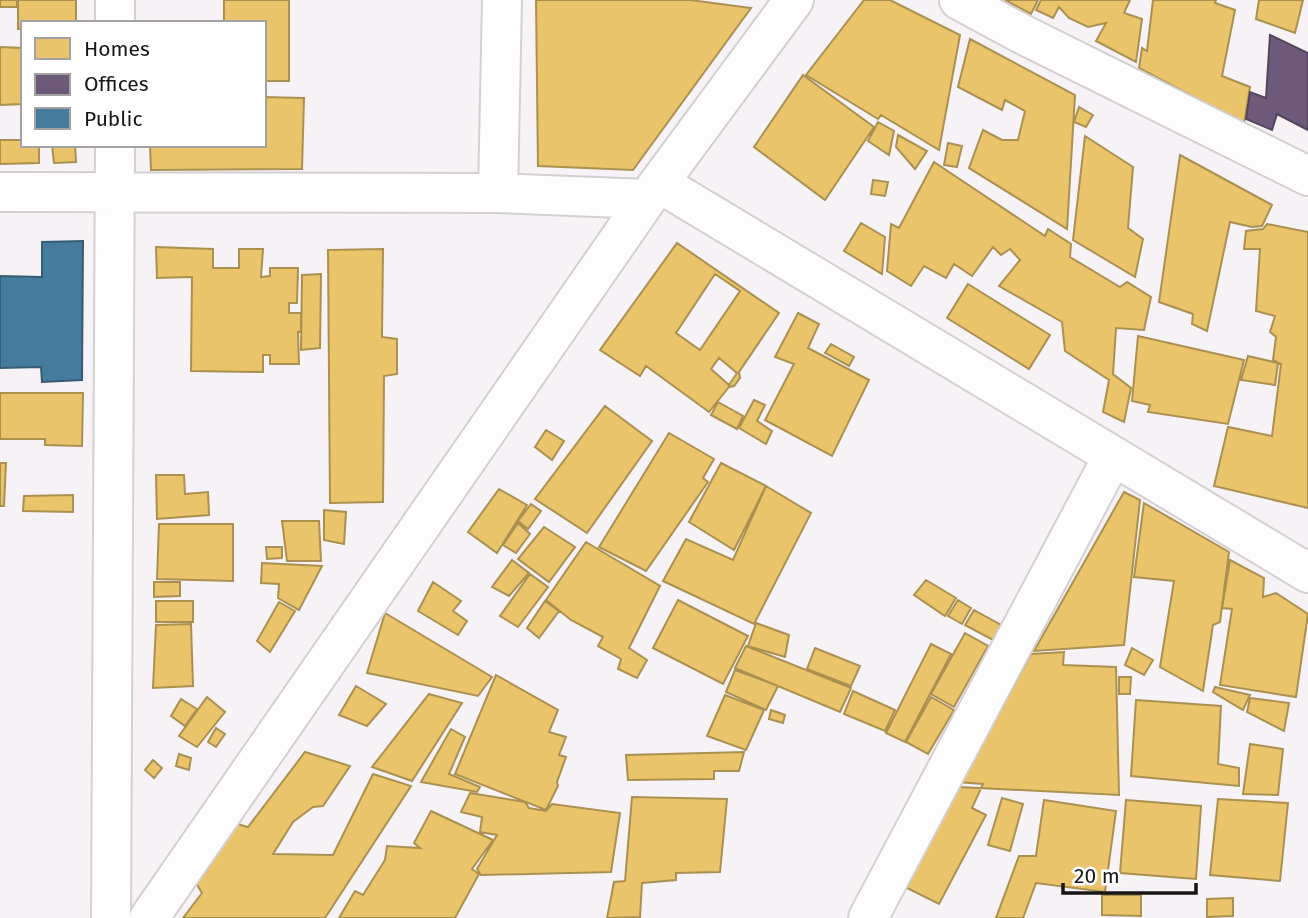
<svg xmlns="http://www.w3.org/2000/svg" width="1308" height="918" font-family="'Fira Sans',sans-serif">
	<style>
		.homes { fill: #e9c46a; stroke: #aa9051; stroke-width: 2; fill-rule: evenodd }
		.offices { fill: #6d597a; stroke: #54455c; stroke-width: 2 }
		.public { fill: #457b9d; stroke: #385c75; stroke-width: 2 }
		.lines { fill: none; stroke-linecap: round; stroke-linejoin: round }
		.minor-casing { stroke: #d4d0d2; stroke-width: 42 }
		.minor { stroke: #fefdfe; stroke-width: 38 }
	</style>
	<rect width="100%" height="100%" fill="#f7f2f5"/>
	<!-- homes -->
	<path class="homes" d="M0 0H17V7H0Z
		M18 0H76V23H23V29H18Z
		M224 0H289V81H264V23H224Z
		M536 0H690L751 8 633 170 538 166Z
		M864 0H890L960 35 939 150 881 115 878 119 806 75Z
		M1005 0H1038L1031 14Z
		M1041 0H1130L1124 13 1142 19 1136 62 1096 41 1106 23 1088 27 1069 18 1059 7 1053 18 1036 10Z
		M1153 0H1216L1215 3 1235 10 1222 76 1250 87 1244 124 1139 68 1142 48 1147 51Z
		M1259 0H1303L1295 33 1256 19Z
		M970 39 1075 95 1067 229 969 168 983 130 1002 140H1018L1025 111 1005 100 1002 110 958 87Z
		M0 47 23 48V104L0 105Z
		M803 75 874 127 825 200 754 147Z
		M264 97 304 98 302 169 151 170 150 145H264Z
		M1079 107 1093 115 1086 127 1074 122Z
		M878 122 894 131 889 155 868 141Z
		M898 135 927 151 915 169 896 147Z
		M1085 136 1133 167 1128 228 1143 239 1135 277 1073 240Z
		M0 140H23V145H39V163L0 164Z
		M948 143 962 146 957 167 944 165Z
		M52 145H75L76 162 54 163Z
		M1180 155 1272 205 1262 226 1252 227 1230 222 1207 331 1192 324 1193 314 1159 302Z
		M934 162 1045 236 1048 229 1071 244 1070 257 1120 287 1127 282 1151 297 1144 330 1116 328 1113 374 1131 388 1124 422 1103 412 1109 380 1065 351 1062 322 999 286 1020 260 1010 249 1001 255 993 247 972 276 954 264 946 278 924 266 911 286 887 271 891 224 899 228Z
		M873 180 888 182 885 196 871 194Z
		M861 223 885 237 882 274 844 251Z
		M1267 224 1308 232V508L1214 486 1228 427 1272 436 1281 364 1273 360 1276 337 1270 332 1275 316 1256 311 1260 249H1244L1246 231 1263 229Z
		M677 243 779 313 739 372 740 378 734 386 729 387 709 412 646 366 640 376 600 350ZM715 274 740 291 700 350 676 333ZM719 358 737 373 729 385 711 369Z
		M156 247 213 249V268H239V249H263L261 277 270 276V268H298L297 303H289V313H301V331L298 332 299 364H270V355H263V372L191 371 192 277 157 278Z
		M383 249 382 337 397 339V374L384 376 383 502 330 503 328 250Z
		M321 274 320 348 301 350 302 275Z
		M968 284 1050 335 1029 369 947 318Z
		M798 313 819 324 808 348 869 380 832 456 765 420 794 364 775 357Z
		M1138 336 1244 360 1228 424 1148 412 1150 405 1132 401Z
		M831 344 854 357 849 366 825 353Z
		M1248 356 1278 363 1275 385 1241 380Z
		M0 393H83L82 446 45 445V439H0Z
		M754 400 765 405 757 421 772 431 766 444 739 428Z
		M718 402 743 416 737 429 711 415Z
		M605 406 652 441 587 533 535 499Z
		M546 430 564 441 552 460 535 447Z
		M669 433 714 459 703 478 708 482 646 571 599 547Z
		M0 463H6L4 506H0Z
		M721 463 766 486 734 550 689 522Z
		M156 475H184L185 494 208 492 209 515 157 519Z
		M766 486 811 513 754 624 663 581 686 539 733 560Z
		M499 489 527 505 497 553 468 532Z
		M1124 492 1140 500 1124 645 1034 651Z
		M73 495V512L23 511 24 496Z
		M1144 503 1229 552 1220 622 1213 625 1203 691 1160 667 1174 581 1134 577Z
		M531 504 541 511 528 529 518 521Z
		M324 510 346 512 344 544 324 540Z
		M282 521H319L321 561H287Z
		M518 523 530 534 516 553 503 545Z
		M159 524H233V581L157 579Z
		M544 527 575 547 549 582 518 559Z
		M586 542 660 586 629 648 647 660 637 678 618 669 621 659 598 646 603 637 571 620 546 600Z
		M266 547H282V558L267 559Z
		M512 560 529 573 509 596 492 587Z
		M1230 560 1264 578 1263 597 1276 593 1308 614 1296 697 1220 685 1232 609 1222 608Z
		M262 563 322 566 299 610 278 598 279 584 261 583Z
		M530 574 548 587 518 627 500 616Z
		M926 580 956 598 945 616 914 595Z
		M154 582H180V596L154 597Z
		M433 582 461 601 453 611 467 621 458 635 418 611Z
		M678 600 748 636 723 684 653 648Z
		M958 600 971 608 962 624 948 616Z
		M156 601H193V622H156Z
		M545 601 559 611 539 638 527 628Z
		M279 602 295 611 270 652 257 641Z
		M974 610 1001 625 993 640 965 625Z
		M385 613 492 677 478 696 367 673Z
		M756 623 789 635 785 657 748 646Z
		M191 624 193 686 153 688 156 625Z
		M965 633 988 646 954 707 931 694Z
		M931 644 951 654 905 742 886 733Z
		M746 646 851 688 840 712 735 668Z
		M815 648 860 666 851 686 807 669Z
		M1132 648 1153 660 1144 675 1125 665Z
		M1064 652 1063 665 1116 667 1119 795 959 787 1031 654Z
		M735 670 778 686 766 710 726 692Z
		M496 675 558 710 549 732 566 737 559 755 566 757 557 782 558 786 546 810 455 774Z
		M1119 677H1131L1130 694H1119Z
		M356 686 386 704 367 726 339 715Z
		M1215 687 1250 695 1243 710 1213 692Z
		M853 691 895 710 885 731 844 714Z
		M429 694 462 703 412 781 372 767Z
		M725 695 764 710 746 750 707 736Z
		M207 697 225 712 197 747 179 736Z
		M931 697 954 710 928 754 906 742Z
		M1250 698 1289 703 1284 731 1247 712Z
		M181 699 197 709 185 726 171 716Z
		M1136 700 1221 706 1218 764 1239 768V786L1131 776Z
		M771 710 785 715 783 723 769 719Z
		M216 728 225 734 216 747 208 742Z
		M451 729 465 737 449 774 480 787 477 792 421 782Z
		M1250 744 1283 749 1278 795 1243 794Z
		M305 752 350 766 323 806 313 807 293 822 273 854 333 855 373 774 411 786 325 918H183L202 893 196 883 237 824 248 827Z
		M744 752 739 771H714V779L628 780 626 755Z
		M179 754 191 758 189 770 176 766Z
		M153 760 162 768 154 778 145 770Z
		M957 782 983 784 972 808 986 815 939 904 897 883Z
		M470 793 525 802 529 808 546 811 552 804 620 813 611 872 481 875 477 869 497 835 480 832 482 817 461 812Z
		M632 797 727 799 720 872 676 873V880L642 883 640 917 607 918 614 882 625 881Z
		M1002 798 1023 804 1010 851 988 845Z
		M1218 799 1288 803 1280 881 1210 875Z
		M1044 800 1116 811 1105 892 1036 883 1023 918H996L1019 856H1036Z
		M1126 800 1201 806 1196 879 1120 873Z
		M431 811 493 840 472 869 479 874 455 918H339L355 891 363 895 385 860 387 846 420 848 414 843Z
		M1102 895H1141V916L1102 915Z
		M1233 898V916L1207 917V899Z"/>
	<!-- offices -->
	<path class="offices" d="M1270 35 1308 53V130L1277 114 1272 130 1246 119 1250 92 1266 98Z"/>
	<!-- public -->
	<path class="public" d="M83 241 82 380 42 382 41 367 0 368V276L42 277V242Z"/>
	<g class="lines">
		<defs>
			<path id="minor" d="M959 0 1022 34 1308 176
				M115 23V0
				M659 183 1308 573
				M0 192 498 193 647 199
				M498 193 502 0
				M111 918 115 145
				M149 918 647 199 794 0
				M868 918 1113 456"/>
		</defs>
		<!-- minor casing -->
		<use href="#minor" class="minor-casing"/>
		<!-- minor -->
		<use href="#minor" class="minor"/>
	</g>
	<!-- legend -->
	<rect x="21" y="21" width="245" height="126" fill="#ffffff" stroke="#a3a1a2" stroke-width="2"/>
	<rect x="35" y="38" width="35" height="21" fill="#e9c46a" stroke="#a3a1a2" stroke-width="2"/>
	<text x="84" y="56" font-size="21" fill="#181517">Homes</text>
	<rect x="35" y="74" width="35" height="21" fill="#6d597a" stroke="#a3a1a2" stroke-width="2"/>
	<text x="84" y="91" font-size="21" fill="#181517">Offices</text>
	<rect x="35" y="108" width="35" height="21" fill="#457b9d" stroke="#a3a1a2" stroke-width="2"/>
	<text x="84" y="126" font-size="21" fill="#181517">Public</text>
	<!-- scale -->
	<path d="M1063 883v10h133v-10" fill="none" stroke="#181517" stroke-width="3.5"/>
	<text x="1074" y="883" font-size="21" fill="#181517" stroke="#ffffff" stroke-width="5" paint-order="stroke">20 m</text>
</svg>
